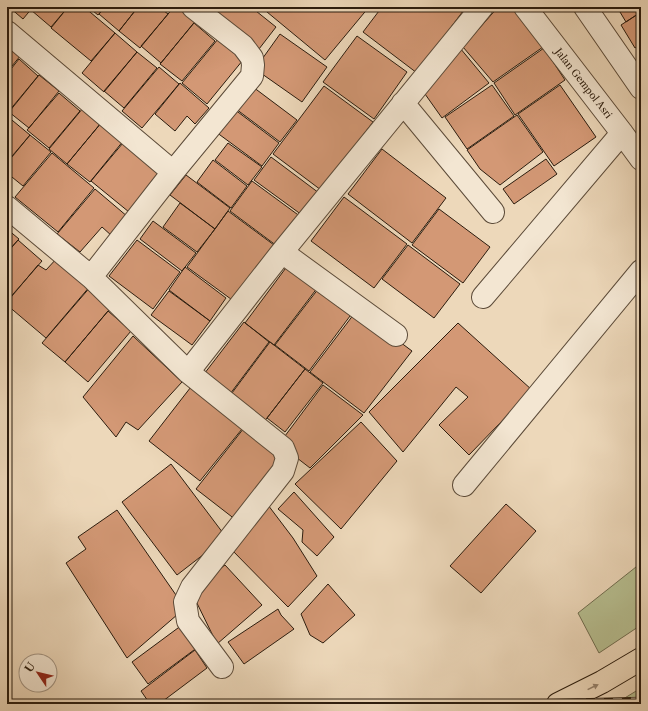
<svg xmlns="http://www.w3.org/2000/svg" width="648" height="711" font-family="'Libre Caslon Text',serif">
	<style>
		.green { fill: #b7bf91; stroke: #716e50 }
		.building { fill: #d39875; stroke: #2b1c0e }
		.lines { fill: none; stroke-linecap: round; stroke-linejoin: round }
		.minor-casing { stroke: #5c4b39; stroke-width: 24 }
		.highway-casing { stroke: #2b1c0e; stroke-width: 24 }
		.minor { stroke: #f3e6d2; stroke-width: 22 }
		.highway { stroke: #edd8ba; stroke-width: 22 }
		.rail-casing { stroke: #2b1c0e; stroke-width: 4.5 }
		.rail { stroke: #f3e6d2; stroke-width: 3; stroke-dasharray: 9; stroke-linecap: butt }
		.oneway { fill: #96836d }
		.labels { text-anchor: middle; stroke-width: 4; stroke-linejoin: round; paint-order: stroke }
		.street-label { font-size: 10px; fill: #2b1c0e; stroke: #f3e6d2 }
	</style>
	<rect width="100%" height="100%" fill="#edd8ba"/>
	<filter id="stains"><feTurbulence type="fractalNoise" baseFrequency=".005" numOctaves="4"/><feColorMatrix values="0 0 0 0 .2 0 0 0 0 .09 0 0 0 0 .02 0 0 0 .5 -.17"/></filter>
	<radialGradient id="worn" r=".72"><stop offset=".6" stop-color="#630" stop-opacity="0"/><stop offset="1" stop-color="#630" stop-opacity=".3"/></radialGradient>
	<!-- green -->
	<path class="green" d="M641 563V625L599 653 578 613Z
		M641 688V704H615Z"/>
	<!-- building -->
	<path class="building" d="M9 7H33L23 19Z
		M33 7H68L51 27 31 10Z
		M68 7H84L115 33 91 61 51 28Z
		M88 7H105L98 15Z
		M105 7H138L119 31 99 14Z
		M138 7H159L168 14 140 48 119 31Z
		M174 7H183L197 19 161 63 141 46Z
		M205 7H251L276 27 259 49Z
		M261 7H369L325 60Z
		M382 7H466L417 73 363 32Z
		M498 7H516L543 47 493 82 463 47Z
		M617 7H641V12L626 22Z
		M641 12V44L635 48 621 25Z
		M194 23 215 41 182 81 160 64Z
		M115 33 137 52 104 92 82 73Z
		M7 34 26 49 7 72Z
		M280 34 327 67 302 102 255 69Z
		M357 36 407 72 374 119 323 82Z
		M218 39 243 60 207 104 182 83Z
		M460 48 489 83 442 118 425 94Z
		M544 48 565 80 515 115 494 83Z
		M137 52 157 68 124 108 104 91Z
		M19 59 38 76 9 111 7 109V74Z
		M159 67 179 84 142 128 122 111Z
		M39 75 59 91 29 128 9 112Z
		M180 83 209 108 195 124 187 116 175 131 155 114Z
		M492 85 514 116 467 149 445 117Z
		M560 85 596 137 554 166 518 114Z
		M324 86 373 122 321 190 273 154Z
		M253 87 297 120 280 142 236 109Z
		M59 93 80 111 49 148 27 130Z
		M88 102 106 117 67 164 49 149Z
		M234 109 279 143 262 166 216 132Z
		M517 115 543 152 500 185 480 169 467 150Z
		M7 116 30 135 7 162Z
		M106 117 128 135 90 182 67 164Z
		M30 135 51 152 23 186 7 173V163Z
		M128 137 164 167 129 212 91 181Z
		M228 143 262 167 248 185 215 160Z
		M382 149 446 198 412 243 348 194Z
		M52 153 94 188 58 232 15 197Z
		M271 157 319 193 302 215 254 180Z
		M546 159 557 174 514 204 503 189Z
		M213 160 247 186 231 208 197 182Z
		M186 175 230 208 215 229 170 195Z
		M252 181 301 217 277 246 230 211Z
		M95 189 128 217 112 236 102 227 80 252 57 234Z
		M344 197 407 244 374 288 311 241Z
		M180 203 215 229 197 252 163 227Z
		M439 209 490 247 463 283 412 245Z
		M228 211 274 245 235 302 187 267Z
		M153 221 196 253 182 271 140 239Z
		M7 229 19 239 7 252Z
		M18 240 42 261 7 301V253Z
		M137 240 180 272 153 309 109 276Z
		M408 245 460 284 434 318 382 279Z
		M58 257 91 285 46 338 7 305V302L38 265 46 270Z
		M291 261 321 283 274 345 245 323Z
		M185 267 226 298 210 321 169 290Z
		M322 284 356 308 309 371 275 345Z
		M92 285 114 304 65 362 42 343Z
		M169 291 210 321 192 345 151 315Z
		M357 310 412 351 364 413 310 372Z
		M108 311 131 331 88 382 65 362Z
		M244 322 269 342 227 398 201 378Z
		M458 323 532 390 469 455 439 425 468 397 456 387 403 452 369 412Z
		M133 336 182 382 138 430 126 422 116 437 83 397Z
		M270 342 305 369 260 427 226 401Z
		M305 369 323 383 285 432 267 418Z
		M194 383 246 424 200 481 149 441Z
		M323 385 363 415 310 468 279 444Z
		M361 422 397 461 341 529 295 484Z
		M244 428 284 460 236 520 196 489Z
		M171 464 226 537 177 575 122 502Z
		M294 492 334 537 317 556 302 542 303 530 278 509Z
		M506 504 536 531 481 593 450 566Z
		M268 505 293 538 317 576 288 607 230 548Z
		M117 510 185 608 127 658 66 563 86 549 78 537Z
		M225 565 262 605 217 644 191 591Z
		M328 584 355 615 323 643 310 635 301 614Z
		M278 609 281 615 294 629 244 664 228 642Z
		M182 625 198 647 148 684 132 662Z
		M195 650 207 668 159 704H150L141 691Z"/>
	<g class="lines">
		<defs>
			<path id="minor" d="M525 7 622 133 641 159
				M585 7 641 88
				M7 32 173 172
				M403 103 493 212
				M7 207 91 277 188 372 283 448 287 458 283 471 192 587 185 602 188 621 222 667
				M282 252 396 335
				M91 277 173 172 252 76 253 65 252 58 243 46 193 7
				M483 297 622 133
				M188 372 282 252 482 7
				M464 485 641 271"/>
			<path id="highway" d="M558 704 602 682 641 659"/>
		</defs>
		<!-- minor casing -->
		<use href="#minor" class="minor-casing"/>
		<!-- highway casing -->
		<use href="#highway" class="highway-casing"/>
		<!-- minor -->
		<use href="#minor" class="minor"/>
		<!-- highway -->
		<use href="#highway" class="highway"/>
		<defs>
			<path id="rail" d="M433 704 641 699"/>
		</defs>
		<!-- rail casing -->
		<use href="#rail" class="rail-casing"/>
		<!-- rail -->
		<use href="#rail" class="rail"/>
	</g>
	<!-- one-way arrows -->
	<defs><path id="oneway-solid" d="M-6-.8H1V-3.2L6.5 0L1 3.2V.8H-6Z"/></defs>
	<use class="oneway" href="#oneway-solid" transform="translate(593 687) rotate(-26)"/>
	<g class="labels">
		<!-- street labels -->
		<g class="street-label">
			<text transform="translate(584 83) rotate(52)" y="4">Jalan Gempol Asri</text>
		</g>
	</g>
	<!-- margin -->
	<rect width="648" height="711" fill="none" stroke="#edd8ba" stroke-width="24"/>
	<rect x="8" y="8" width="632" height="695" fill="none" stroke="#2b1c0e" stroke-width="2"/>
	<rect x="12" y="12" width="624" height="687" fill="none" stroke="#2b1c0e"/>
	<!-- north arrow -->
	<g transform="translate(38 673) rotate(305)"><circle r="19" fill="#f3e6d2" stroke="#a39584"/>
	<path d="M0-3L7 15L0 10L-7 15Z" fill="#8f2418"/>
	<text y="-6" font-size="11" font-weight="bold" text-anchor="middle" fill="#2b1c0e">U</text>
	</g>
	<rect width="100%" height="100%" filter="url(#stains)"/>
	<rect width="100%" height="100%" fill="url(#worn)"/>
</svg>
